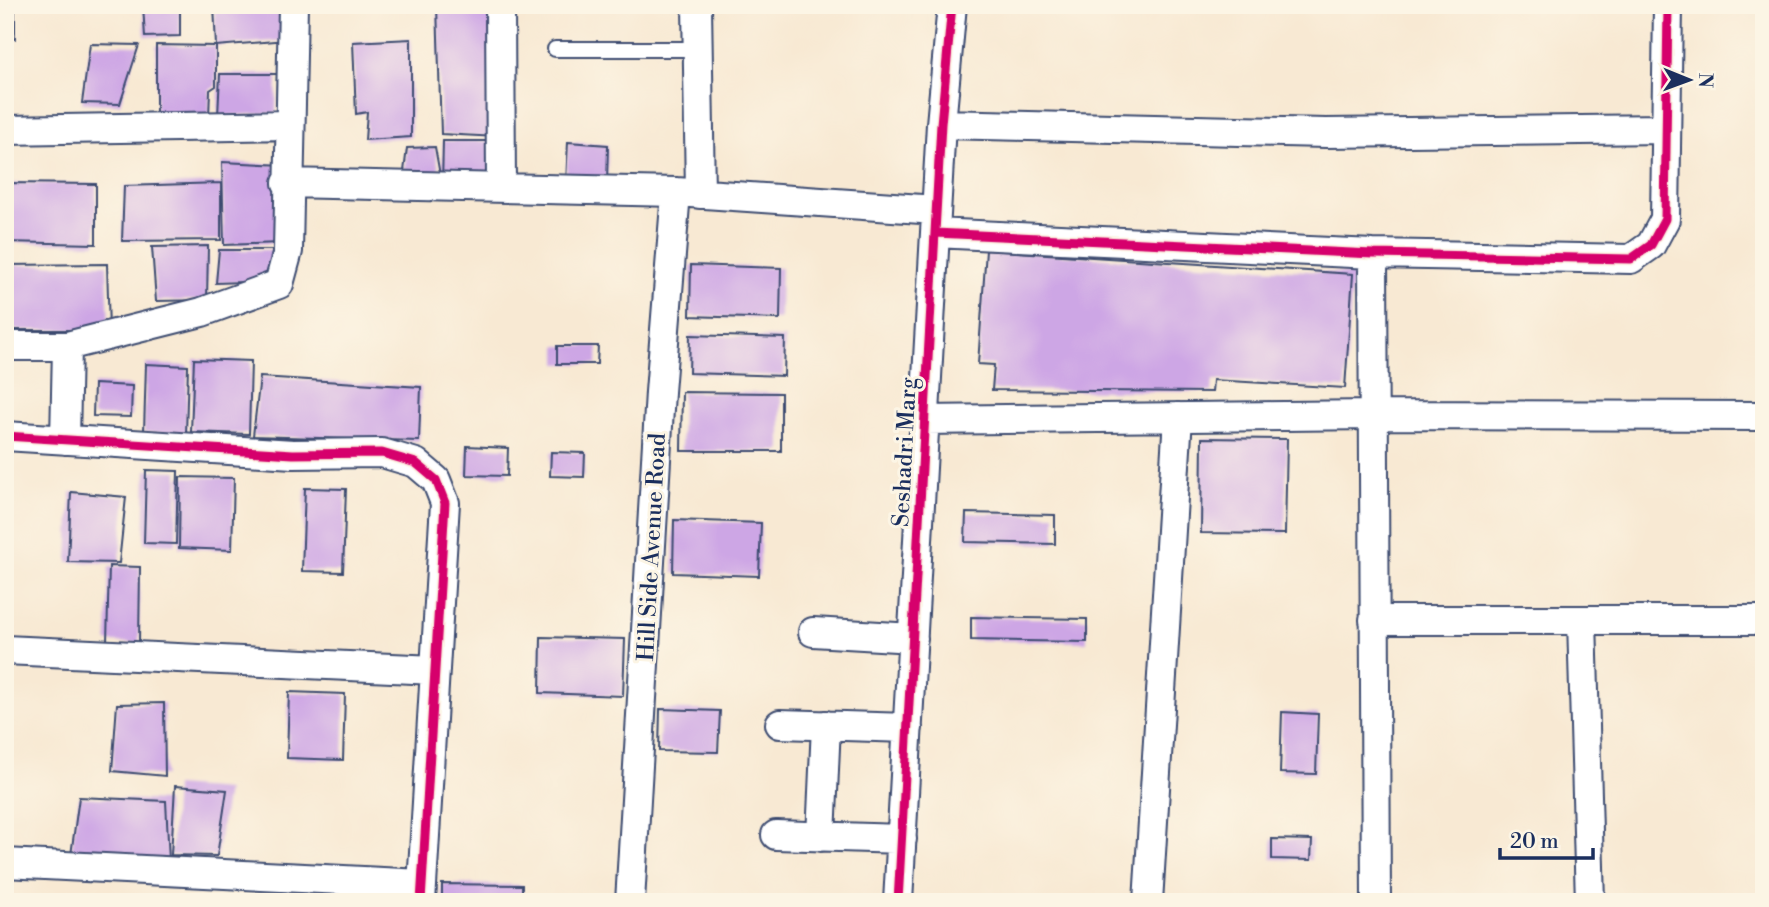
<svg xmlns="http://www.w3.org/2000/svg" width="1769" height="907" font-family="'Libre Bodoni',serif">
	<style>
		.building { fill: #cda6e5 }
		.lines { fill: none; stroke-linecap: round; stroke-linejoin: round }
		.lane-casing { stroke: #3c4b70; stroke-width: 18 }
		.street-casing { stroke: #3c4b70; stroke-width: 32 }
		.lane { stroke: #fff; stroke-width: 14 }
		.street { stroke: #fff; stroke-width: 28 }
		.cycleway-casing { stroke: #fcf5e5; stroke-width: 13 }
		.cycleway { stroke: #d6006c; stroke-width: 9 }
		.labels { text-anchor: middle; stroke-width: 6; stroke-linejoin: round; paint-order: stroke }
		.street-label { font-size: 23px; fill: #1b2f5e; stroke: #fcf5e5 }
	</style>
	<rect width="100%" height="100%" fill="#fcf5e5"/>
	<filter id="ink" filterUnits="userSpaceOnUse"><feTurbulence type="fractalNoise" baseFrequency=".0143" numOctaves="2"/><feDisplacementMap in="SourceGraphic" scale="14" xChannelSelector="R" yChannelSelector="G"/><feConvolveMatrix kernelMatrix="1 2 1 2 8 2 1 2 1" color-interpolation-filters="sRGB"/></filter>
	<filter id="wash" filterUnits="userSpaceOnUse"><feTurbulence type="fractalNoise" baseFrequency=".00686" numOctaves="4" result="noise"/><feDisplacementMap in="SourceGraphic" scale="28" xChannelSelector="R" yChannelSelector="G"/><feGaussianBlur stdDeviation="1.57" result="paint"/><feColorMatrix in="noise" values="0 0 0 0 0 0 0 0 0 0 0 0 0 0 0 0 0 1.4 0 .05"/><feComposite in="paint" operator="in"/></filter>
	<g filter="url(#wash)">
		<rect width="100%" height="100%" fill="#f8e9d3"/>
		<g id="blocks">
			<!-- building -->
			<path class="building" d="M5 5H15V39L5 38Z
				M143 5H180V36L145 37Z
				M214 5H287L286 40 216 46Z
				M437 5H491L498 137 441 134Z
				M411 39V137L365 140 367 112 356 114 353 42Z
				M90 44 139 45 120 104 82 103Z
				M156 45 216 46V86L210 90 209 117H156Z
				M220 74H277L276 113 218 116Z
				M443 141H491L490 187 442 186Z
				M568 142 608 145 607 182H566Z
				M435 147 442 186 403 179 407 148Z
				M222 162 284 165 281 243 224 245Z
				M5 183 96 184V244L5 242Z
				M221 183V240L122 241 124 186Z
				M208 246 207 300 156 301 152 247Z
				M219 250H276L274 281 216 283Z
				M986 250 1353 274 1345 388 1213 380 1212 392 992 390 994 365 978 364Z
				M107 264 109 330H5V265Z
				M691 265 781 268 780 319 690 316Z
				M690 335 785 338 784 376 689 373Z
				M557 346H598L597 364H557Z
				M194 359 251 361 249 434 191 432Z
				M146 364 188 366 186 434 144 432Z
				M260 377 421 387 419 441 253 436Z
				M94 384 132 386 131 417 93 416Z
				M682 392 781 393V451H681Z
				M1202 438 1287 439 1285 534 1201 533Z
				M467 446 508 448 507 476 466 475Z
				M551 452 585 453 584 477 550 476Z
				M146 470 178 471 176 544 144 543Z
				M180 477 234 478 232 550 179 548Z
				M305 488 346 489 343 572 302 571Z
				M71 492 126 497 119 563 68 562Z
				M966 513 1055 515V544L965 542Z
				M674 520 761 523 759 576 673 573Z
				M109 566 140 567 139 643 107 642Z
				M971 617 1087 619V642L971 640Z
				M541 637 625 639 623 696 540 693Z
				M289 692 345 694 343 760 287 758Z
				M164 703 165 776 112 771 117 704Z
				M660 709 720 711 718 752 659 751Z
				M1282 712 1318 714 1316 774 1280 773Z
				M175 786 227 790 217 856 171 855Z
				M79 797 166 801 169 861 71 855Z
				M1272 839 1312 840 1311 860 1272 859Z
				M442 884 522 885V902H442Z
				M982 899H1035V902H982Z"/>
		</g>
	</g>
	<g filter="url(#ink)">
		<use href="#blocks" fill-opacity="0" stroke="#3c4b70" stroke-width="2"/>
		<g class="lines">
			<defs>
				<path id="lane" d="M555 49H697"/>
				<path id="street" d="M500 5 501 188
					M697 5 700 194
					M941 124 1326 133 1666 129
					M5 130 290 125
					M287 183 676 192 936 210
					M935 233 1373 254 1631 259 1651 245 1665 219 1668 5
					M1373 254 1376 902
					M5 346H67
					M924 420 1373 415 1764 416
					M5 436 293 454 382 453 416 463 436 480 445 503 421 902
					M65 440 67 346 202 312 279 284 288 251 293 5
					M1374 620H1764
					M1582 620 1590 902
					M813 632 913 638
					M5 650 435 670
					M780 724 908 728
					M776 835 902 839
					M821 837 826 725
					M5 863 422 884
					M630 902 660 392 676 192
					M898 902 941 124 952 5
					M1148 902 1178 417"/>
			</defs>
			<!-- lane casing -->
			<use href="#lane" class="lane-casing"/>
			<!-- street casing -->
			<use href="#street" class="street-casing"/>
			<!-- lane -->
			<use href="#lane" class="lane"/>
			<!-- street -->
			<use href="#street" class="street"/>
			<defs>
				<path id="cycleway" d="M935 233 1373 254 1631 259 1651 245 1665 219 1668 5
					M5 436 293 454 382 453 416 463 436 480 445 503 421 902
					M898 902 941 124 952 5"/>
			</defs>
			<!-- cycleway casing -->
			<use href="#cycleway" class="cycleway-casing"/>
			<!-- cycleway -->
			<use href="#cycleway" class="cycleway"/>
		</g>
	</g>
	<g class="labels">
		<!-- street labels -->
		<g class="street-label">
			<text transform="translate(904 452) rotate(-87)" y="8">Seshadri Marg</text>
			<text transform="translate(651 547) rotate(-87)" y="8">Hill Side Avenue Road</text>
		</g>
	</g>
	<!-- margin -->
	<rect width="1769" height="907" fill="none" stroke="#fcf5e5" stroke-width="28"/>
	<!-- north arrow -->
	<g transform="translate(1689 80) rotate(91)" stroke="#fcf5e5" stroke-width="5" paint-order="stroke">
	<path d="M0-5L12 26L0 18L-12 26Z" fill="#1b2f5e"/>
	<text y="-10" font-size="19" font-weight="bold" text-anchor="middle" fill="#1b2f5e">N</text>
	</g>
	<!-- scale -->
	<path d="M1500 848v10h93v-10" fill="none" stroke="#1b2f5e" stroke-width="3.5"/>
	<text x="1510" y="848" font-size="21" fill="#1b2f5e" stroke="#fcf5e5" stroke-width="5" paint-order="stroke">20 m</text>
</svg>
